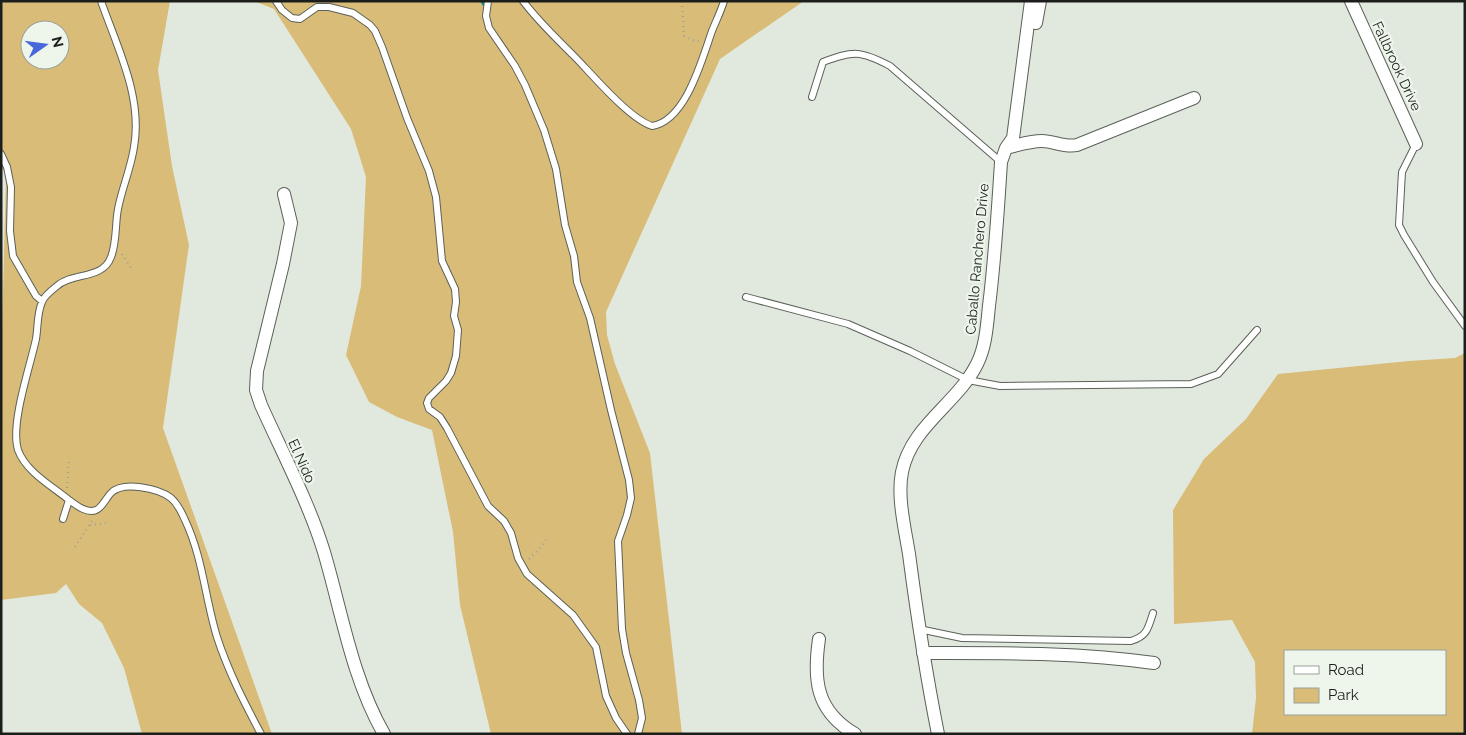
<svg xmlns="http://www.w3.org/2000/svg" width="1466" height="735" font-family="Raleway,sans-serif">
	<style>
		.green { fill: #dabc79; fill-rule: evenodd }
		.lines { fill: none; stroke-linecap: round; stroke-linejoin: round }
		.stream { stroke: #188c86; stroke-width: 4 }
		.service-casing { stroke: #5a6158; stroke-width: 8 }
		.minor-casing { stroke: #5a6158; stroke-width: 14 }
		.path { stroke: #9aa099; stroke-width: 2; stroke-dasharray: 1 4; stroke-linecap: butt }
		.service { stroke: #fff; stroke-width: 6 }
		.minor { stroke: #fff; stroke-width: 12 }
		.labels { text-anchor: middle; stroke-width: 4.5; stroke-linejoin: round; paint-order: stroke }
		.street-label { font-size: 14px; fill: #1c1e1b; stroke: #eef6ec }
	</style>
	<rect width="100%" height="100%" fill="#e1e9df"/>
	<!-- green -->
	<path class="green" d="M1 1H170L158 70 172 166 189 245 163 428 272 734H142L124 668 102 623 79 604 66 584 56 593 1 600V369L6 175 1 166ZM30 30H60V60H30Z
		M254 1H804L720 59 606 312 607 335 615 364 650 453 682 734H491L460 605 453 532 432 430 397 417 369 402 346 355 361 286 366 177 351 129 274 9Z
		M1465 353V734H1252L1256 698 1255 662 1232 620 1174 624 1173 510 1204 459 1246 419 1278 374 1409 361 1455 358ZM1285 651H1445V714H1285Z"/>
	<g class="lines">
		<!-- stream -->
		<path class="stream" d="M482 1 484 4"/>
		<defs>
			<path id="service" d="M276 1 282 10 292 18 300 19 317 7H329L353 13 370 25 375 31 382 47 407 118 429 171 436 197 442 261 455 289 456 302 454 316 458 330 456 356 451 373 446 381 429 398 427 403 429 409 440 417 447 428 488 506 504 521 511 533 518 558 527 574 573 615 596 647 606 696 616 718 627 734
				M488 1 486 16 489 28 515 66 525 85 544 130 556 169 565 225 574 256 577 282 590 318 611 410 629 480 631 498 627 515 618 541 622 629 626 653 639 700 642 718 638 734
				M523 1C538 21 555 37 573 55 591 73 628 118 652 126 686 121 702 59 712 31 716 21 721 11 724 1
				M812 97 823 62C853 51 860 50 890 66L1001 162
				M1416 144 1402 172 1399 225 1404 235 1433 282 1465 326
				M1 154 7 167 11 187 10 231 13 256 36 296 42 301
				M746 297 848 324 910 351 968 380 1000 386 1191 384 1218 374 1257 330
				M69 500C52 486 26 472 18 450 10 424 30 367 36 339 38 327 37 313 42 302 44 296 52 290 57 286 72 272 103 280 111 257 117 242 115 224 118 209 122 188 131 168 134 147 143 97 117 47 101 1
				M63 519 69 500C76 505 87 514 96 510 102 508 106 498 111 493 123 481 158 488 171 498 178 504 182 513 185 520 203 558 205 598 217 637 228 671 244 702 261 734
				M919 629 962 638 1131 641C1147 636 1148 629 1153 613"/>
			<path id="minor" d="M1351 1 1416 144
				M1036 23 1040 1
				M1006 148C1018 145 1030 141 1042 141 1054 141 1065 148 1077 145L1194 98
				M284 194 291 223 283 264 257 371 256 390 261 405C282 452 309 503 324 552 342 613 352 678 384 734
				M819 639C813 680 816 711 855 734
				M923 653C1000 653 1077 652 1154 663
				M938 734C926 674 917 615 909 554 905 529 897 497 902 472 911 426 957 404 977 364 986 346 987 325 989 306 995 258 998 210 1001 162L1006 148 1013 138 1031 1"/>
		</defs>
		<!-- service casing -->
		<use href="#service" class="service-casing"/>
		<!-- minor casing -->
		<use href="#minor" class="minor-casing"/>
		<!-- path -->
		<path class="path" d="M682 1 684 36 692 40 699 41
			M122 254 131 268
			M67 488 69 458
			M90 525 107 523
			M75 547 92 521
			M529 559 542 546 548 536"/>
		<!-- service -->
		<use href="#service" class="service"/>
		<!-- minor -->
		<use href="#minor" class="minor"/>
	</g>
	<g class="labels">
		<!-- street labels -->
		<g class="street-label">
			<text transform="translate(1397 66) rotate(65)" y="5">Fallbrook Drive</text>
			<text transform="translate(977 259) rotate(-85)" y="5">Caballo Ranchero Drive</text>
			<text transform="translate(302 461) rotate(66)" y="5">El Nido</text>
		</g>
	</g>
	<!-- border -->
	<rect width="1466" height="735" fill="none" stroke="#1c1e1b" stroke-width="5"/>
	<!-- legend -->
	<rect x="1284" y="650" width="162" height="65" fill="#eef6ec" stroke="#9aa098"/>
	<rect x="1294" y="666" width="25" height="8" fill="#ffffff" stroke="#9aa098"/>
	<text x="1328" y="675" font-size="15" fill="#1c1e1b">Road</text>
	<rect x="1294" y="688" width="25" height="15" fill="#dabc79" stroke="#9aa098"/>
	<text x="1328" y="700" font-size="15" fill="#1c1e1b">Park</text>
	<!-- north arrow -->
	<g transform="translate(45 45) rotate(76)"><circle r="24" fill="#eef6ec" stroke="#9aa098"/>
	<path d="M0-4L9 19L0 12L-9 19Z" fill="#4767db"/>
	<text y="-8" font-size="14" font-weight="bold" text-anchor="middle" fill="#1c1e1b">N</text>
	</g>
</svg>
